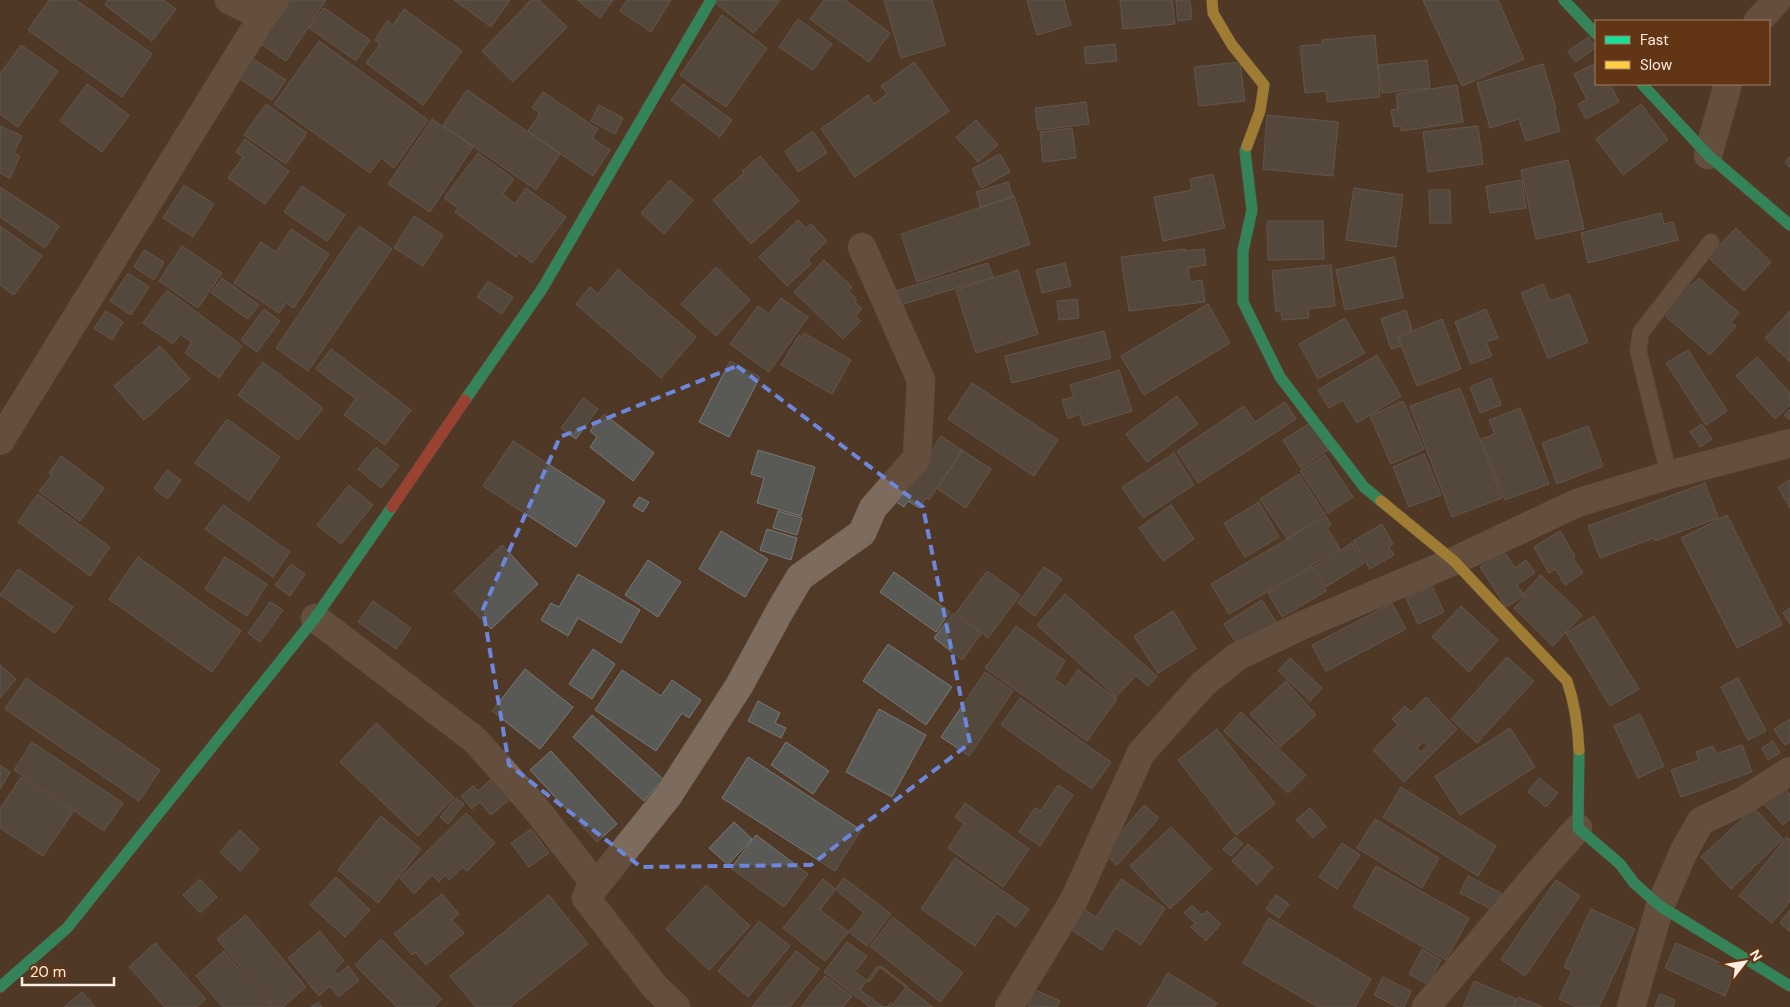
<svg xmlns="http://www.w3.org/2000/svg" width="1790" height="1007" font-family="'DM Sans',sans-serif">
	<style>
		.building { fill: #595956; stroke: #787977; fill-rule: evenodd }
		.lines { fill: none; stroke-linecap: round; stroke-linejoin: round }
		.lane-casing { stroke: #645346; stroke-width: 18 }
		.street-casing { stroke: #645346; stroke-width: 29 }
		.fast-casing { stroke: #645346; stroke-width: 12 }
		.slow-casing { stroke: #645346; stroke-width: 12 }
		.jam-casing { stroke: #645346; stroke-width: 12 }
		.lane { stroke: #7d6b5e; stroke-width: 16 }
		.street { stroke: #7d6b5e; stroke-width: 28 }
		.fast { stroke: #16e098; stroke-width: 11 }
		.slow { stroke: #ffcf43; stroke-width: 11 }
		.jam { stroke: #f24e42; stroke-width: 11 }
		.marked { fill: none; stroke: #6c86dc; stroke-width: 4; stroke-dasharray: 10 6; stroke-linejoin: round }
	</style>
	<rect width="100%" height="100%" fill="#503926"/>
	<!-- building -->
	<path class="building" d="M49 0H76L152 54 122 97 28 30Z
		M108 0H164L176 9 152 41 105 5Z
		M283 0H326L286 61 256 41Z
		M454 0H510L491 27Z
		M531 0H539L567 27 513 82 482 51Z
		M577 0H613L600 18Z
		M627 0H671L651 32 620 11Z
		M718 0H780L754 33 715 3Z
		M824 0H845L890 33 869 62 810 19Z
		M884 0H932L945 45 901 58Z
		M1027 0H1064L1071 25 1037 35Z
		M1120 0H1172L1175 24 1123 29Z
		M1176 0H1190L1192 19 1178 21Z
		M1423 0H1498L1524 59 1462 86Z
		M324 8 370 40 356 61 309 28Z
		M404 9 462 51 423 105 366 63 380 44 375 40 387 21 393 25Z
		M722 15 767 48 726 107 680 75Z
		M798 19 832 44 813 70 779 47Z
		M1375 35 1380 97 1327 102 1326 91 1305 93 1300 46 1323 44 1322 40Z
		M1589 37 1596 48 1575 62 1568 51Z
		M319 41 428 120 394 168 381 158 370 173 274 104Z
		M1115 44 1117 61 1086 64 1084 47Z
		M21 45 58 71 18 127 0 114V74Z
		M250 57 286 80 272 100 237 77Z
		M1427 60 1430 88 1382 93 1378 65Z
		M914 62 949 111 855 177 821 129 868 95 874 104 887 94 881 86Z
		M1240 62 1245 101 1199 106 1194 67Z
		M1596 63V84H1610L1619 102 1586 119 1578 104 1587 100 1574 74Z
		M1543 64 1556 109 1554 110 1560 131 1526 141 1519 119 1490 128 1477 83Z
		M87 84 129 115 102 152 60 121Z
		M683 84 732 120 720 137 671 100Z
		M1457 85 1463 122 1401 131V126L1394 127 1391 110 1398 109 1396 94Z
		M467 90 560 154 536 190 443 125Z
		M543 92 598 129 592 138 610 150 593 176 528 131 540 113 532 108Z
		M1086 102 1089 124 1038 130 1035 108Z
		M266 104 307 133 286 164 244 135Z
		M1641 104 1668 140 1623 175 1596 139Z
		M599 105 623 118 615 134 591 121Z
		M1267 115 1338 122 1333 176 1263 169Z
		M432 119 473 147 430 212 388 184Z
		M976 120 998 145 978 162 956 137Z
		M0 126 22 136 14 153 20 156 10 178 0 173Z
		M1478 126 1483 164 1428 172 1423 132Z
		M1072 128 1076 158 1043 162 1040 132Z
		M813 131 827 153 798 172 785 151Z
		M245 139 289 171 265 204 228 178 243 157 236 152Z
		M478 153 514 179 503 194 515 204 526 188 566 217 532 263 519 253 516 257 455 212 458 208 444 198Z
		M1000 154 1010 172 981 188 972 169Z
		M760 156 799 201 751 244 713 200 744 173 742 171Z
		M1790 156V167L1785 163Z
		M1568 160 1584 229 1536 239 1521 170Z
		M1213 174 1225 228 1163 241 1154 197 1192 190 1190 179Z
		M670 180 693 200 664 234 641 213Z
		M1522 180 1526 208 1490 213 1486 186Z
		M1008 182 1013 197 981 207 976 192Z
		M184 185 214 204 193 237 163 218Z
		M302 186 345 215 327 241 284 212Z
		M0 187 59 226 45 248 0 217Z
		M1354 188 1403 195 1396 247 1346 240Z
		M1429 190H1450L1451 223H1430Z
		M1014 196 1030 244 917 282 901 234Z
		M1661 213 1664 224 1673 222 1678 240 1588 263 1581 233Z
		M414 216 443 235 423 266 394 248Z
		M798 220 806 228 811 224 827 241 808 260 811 264 787 286 759 257Z
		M1267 221H1323L1324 259 1268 260Z
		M0 226 42 256 14 295 0 285Z
		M359 226 392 249 308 371 276 348Z
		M1736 228 1771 262 1744 291 1708 257Z
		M291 229 329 254 294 308 286 303 279 313 234 283 261 242 276 252Z
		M182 246 222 273 198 308 159 281Z
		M1185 249V251L1204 249 1206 265 1188 268 1190 282 1202 280 1205 302 1129 311 1121 257Z
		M144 250 164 262 154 280 134 267Z
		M1394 257 1403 298 1345 310 1336 270Z
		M824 260 852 287 849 291 857 300 855 302 862 309 855 316 861 321 843 339 794 292Z
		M988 263 993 277 897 306 892 292Z
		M1065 263 1071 286 1042 293 1036 270Z
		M1331 265 1335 306 1308 309 1309 318 1282 320 1281 311 1276 312 1272 271Z
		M716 267 750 300 716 336 681 304Z
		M618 269 696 337 661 378 576 304 590 287 598 294Z
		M1018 270 1038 334 976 353 956 290Z
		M128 273 149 287 131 315 110 301Z
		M222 278 259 305 248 319 211 293Z
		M1699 278 1739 313 1731 322 1736 326 1710 355 1662 313 1688 283 1691 286Z
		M488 281 513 297 502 314 477 297Z
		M1543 284 1550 301 1569 294 1588 342 1548 358 1521 293Z
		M167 290 242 346 219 378 185 353 192 342 180 334 173 344 143 323Z
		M781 298 808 317 769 372 730 344 758 306 769 314Z
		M1077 299 1079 318 1059 320 1057 301Z
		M1208 304 1230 343 1144 395 1121 356Z
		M264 309 280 321 257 352 241 340Z
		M1486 309 1498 338 1486 342 1492 356 1471 364 1455 322Z
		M1406 310 1412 330 1397 335 1401 346 1391 349 1381 319Z
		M106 311 123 322 112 340 94 328Z
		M1790 311V362L1765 338Z
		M1345 318 1365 353 1318 379 1299 344Z
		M1442 319 1461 369 1417 386 1398 337Z
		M1104 331 1111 358 1012 383 1005 356Z
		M804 333 851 360 832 394 781 365 799 335 801 337Z
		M160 346 190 379 144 420 114 386Z
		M331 349 411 410 385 445 344 415 356 399 316 369Z
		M1688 350 1727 411 1706 425 1666 363Z
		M1377 355 1401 396 1357 423 1343 400 1329 408 1318 390Z
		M1757 357 1790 393V405L1775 419 1736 376Z
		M730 361 760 377 729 437 699 422Z
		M263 362 323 408 298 440 238 395Z
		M1119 370 1132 411 1083 426 1080 414 1068 419 1062 400 1074 397 1070 385Z
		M1491 378 1501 405 1480 413 1470 387Z
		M972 383 1058 440 1034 476 948 419Z
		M1460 388 1502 498 1452 517 1410 406Z
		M1177 396 1198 424 1147 462 1126 434Z
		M583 398 598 409 576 439 561 428Z
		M1403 401 1424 449 1391 464 1370 416Z
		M1285 402 1296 419 1198 483 1177 451 1244 406 1255 422Z
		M1520 408 1549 484 1505 500 1481 439 1495 434 1489 420Z
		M1790 409V420L1784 415Z
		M604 414 654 453 633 481 590 447 597 437 590 431Z
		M227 419 280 457 249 501 195 463Z
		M1310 423 1328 450 1301 468 1283 440Z
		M1702 424 1712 439 1700 447 1690 432Z
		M1588 426 1603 466 1557 484 1542 443Z
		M941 436 962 450 929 500 926 498 919 508 908 501 904 507 892 499 898 489 905 493Z
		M513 441 605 501 576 547 483 486Z
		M376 447 399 466 381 488 358 469Z
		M758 450 815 467 801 516 757 503 764 478 751 474Z
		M962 450 991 469 966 508 938 489Z
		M1174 453 1194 485 1143 518 1122 487Z
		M1424 454 1441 495 1409 507 1393 467Z
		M1325 455 1353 497 1328 513 1300 471Z
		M61 456 104 488 80 521 39 491 52 475 49 473Z
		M167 470 181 480 168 499 154 489Z
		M1299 474 1325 514 1287 539 1260 499Z
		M1790 480V508L1778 487Z
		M1705 483 1718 518 1655 541 1654 538 1600 558 1588 526Z
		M349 485 373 505 341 544 317 525Z
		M38 494 110 547 90 576 18 522Z
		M639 497 649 502 643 512 633 506Z
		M1259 502 1279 537 1245 557 1224 523Z
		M223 505 290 552 273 577 205 529Z
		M1171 505 1194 539 1163 561 1139 528Z
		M778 511 802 518 797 535 773 528Z
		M1727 515 1782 625 1737 648 1681 538Z
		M1326 516 1331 525 1327 528 1340 549 1229 614 1211 584Z
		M1382 524 1393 544 1389 547 1394 555 1370 569 1353 541Z
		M767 529 797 538 791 560 760 550Z
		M721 531 768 559 745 597 699 569Z
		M1560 531 1575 556 1573 558 1583 573 1565 585 1555 569 1549 573 1534 547Z
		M1352 543 1364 563 1326 587 1314 567Z
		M502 545 538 584 491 629 454 591Z
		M1504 551 1515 568 1526 560 1535 573 1517 585 1524 596 1506 607 1480 567Z
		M138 557 241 631 212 672 109 599Z
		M225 557 267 584 247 616 205 589Z
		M648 560 681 582 658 617 625 595Z
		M291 564 305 574 290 596 275 585Z
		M1044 567 1062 579 1035 616 1018 603Z
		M1312 567 1326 591 1282 617 1268 593Z
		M18 569 73 607 55 633 0 595Z
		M987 571 1020 595 988 638 956 613Z
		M894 572 950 612 936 632 880 592Z
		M578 574 640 610 621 643 578 618 568 636 541 620 551 603 559 607Z
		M1541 575 1582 615 1553 646 1514 608 1526 596 1524 593Z
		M1432 586 1444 612 1418 624 1406 598Z
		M1065 594 1157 676 1148 686 1136 676 1116 697 1037 625Z
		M1262 600 1276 622 1238 646 1224 624Z
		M373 601 411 628 396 649 358 622Z
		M270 602 283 610 260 642 248 633Z
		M1392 603 1406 629 1326 671 1312 645Z
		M1461 606 1498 640 1469 672 1432 637Z
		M1790 608V624L1783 613Z
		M1173 611 1196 649 1158 673 1134 636Z
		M953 613 981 634 962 660 934 638Z
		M1594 616 1639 689 1610 706 1566 633Z
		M1016 626 1065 661 1054 679 1066 687 1078 670 1117 699 1087 741 985 668Z
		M888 644 952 687 926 725 863 681Z
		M593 649 615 664 592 699 569 684Z
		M1507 657 1534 681 1477 743 1451 719Z
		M1290 658 1322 688 1310 701 1278 671Z
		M0 665 16 679 0 698Z
		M525 669 573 707 540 749 492 711Z
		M622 670 661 696 672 680 701 700 689 718 682 713 656 751 595 710Z
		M985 672 1013 691 969 756 941 737Z
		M26 678 160 770 139 801 5 709Z
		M1738 678 1766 731 1748 740 1721 687Z
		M1286 681 1316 715 1280 747 1250 714Z
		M1426 697 1457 729 1404 782 1373 750 1398 725 1392 719 1405 706 1411 712ZM1424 741 1428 746 1421 752 1417 748Z
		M1020 698 1111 762 1092 789 1001 725Z
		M758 701 780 713 775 723 786 728 781 738 748 721Z
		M879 709 926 735 892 797 846 772Z
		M1241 712 1306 775 1288 793 1224 731Z
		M1640 714 1664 766 1638 778 1614 726Z
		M592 715 663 779 644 801 573 737Z
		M1790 719V742L1785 745 1774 729Z
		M376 723 454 797 418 836 340 762Z
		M1510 728 1535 767 1460 815 1435 776Z
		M1217 729 1275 804 1236 835 1178 760Z
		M1773 741 1780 753 1768 760 1762 748Z
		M32 742 123 803 104 831 14 770Z
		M786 742 829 771 813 794 771 765Z
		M1742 745 1752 772 1681 797 1671 770 1699 760 1696 752 1713 746 1716 754Z
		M551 751 617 824 597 842 530 770Z
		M748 757 861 830 835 871 722 798Z
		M0 765 10 772 0 789Z
		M21 777 73 812 43 856 0 828V809Z
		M493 778 510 799 491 815 480 802 472 809 461 796 473 786 478 791Z
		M1539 778 1558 793 1546 807 1528 792Z
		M1058 785 1073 795 1040 846 1019 832 1035 808 1041 811Z
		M1782 786 1790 794V819L1783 825 1763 803Z
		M1401 787 1496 846 1478 876 1383 817Z
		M456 798 464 804 448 824 440 817Z
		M965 803 1029 849 1003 887 948 848 964 824 955 817Z
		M1144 805 1159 818 1117 865 1103 853Z
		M1310 808 1326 826 1313 838 1296 820Z
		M1754 808 1783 839 1731 889 1701 857Z
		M466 813 495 843 467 871 463 867 449 880 445 875 439 882 432 875 414 894 400 878Z
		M381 816 421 849 378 903 338 870Z
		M1375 819 1439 858 1422 888 1357 848Z
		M734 822 752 839 728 865 709 848Z
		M1171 827 1212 869 1170 909 1130 866Z
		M531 829 549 853 529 867 511 843Z
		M240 830 259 849 240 871 220 852Z
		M756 835 808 874 784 907 731 868Z
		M1235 837 1243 844 1231 856 1223 849Z
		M1787 837 1790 840V901L1772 923 1739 896Z
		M1342 843 1360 855 1337 889 1319 877Z
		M1248 844 1273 867 1257 885 1232 861Z
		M955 858 1029 909 1016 927 997 913 975 946 921 909Z
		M1376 866 1469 918 1446 960 1353 907Z
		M1468 876 1501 893 1493 910 1460 893Z
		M336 877 370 910 345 937 310 905Z
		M844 878 891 914 867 946 820 910Z
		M200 879 217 897 200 913 183 895Z
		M823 879 864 913 825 961 783 928Z
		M1121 879 1165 908 1141 945 1115 928 1102 950 1070 929 1084 909 1096 917Z
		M1556 880 1580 896 1525 976 1501 959Z
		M706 885 750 926 709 970 666 929Z
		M442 894 459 914 452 920 464 933 426 965 415 952 412 955 394 934Z
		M549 895 588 944 510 1007H476L450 976Z
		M1276 895 1289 904 1279 918 1266 909Z
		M1192 905 1202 915 1207 911 1221 924 1206 941 1191 927 1195 923 1184 913Z
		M1591 909 1635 929 1599 1007H1576L1559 999 1572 971 1564 967Z
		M1790 910V932L1780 923Z
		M246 915 306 987 283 1007H274L217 939Z
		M893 917 963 973 940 1002 870 946Z
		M1269 918 1371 979 1355 1007H1318L1243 963Z
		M759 921 790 946 748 997 718 971Z
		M320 931 344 961 334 970 338 975 348 966 359 980 339 997 330 986 319 996 288 958Z
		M381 939 442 999 434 1007H397L355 965Z
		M847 942 867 956 855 972 869 982 881 966 907 986 891 1007H870L824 972Z
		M155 943 206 999 197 1007H165L129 967Z
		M1676 943 1736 970 1725 996 1665 968Z
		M1422 949 1441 960 1428 985 1409 974Z
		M224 951 272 1007H223L196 976Z
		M796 951 819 969 790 1007H752Z
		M878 966 933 1007H896L890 1003 887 1007H883L860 990Z
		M1168 973 1217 1003 1214 1007H1147Z
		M825 976 852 996 843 1007H801Z
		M1383 977 1411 991 1404 1007H1397L1374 995Z
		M1474 981 1516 999 1513 1007H1463Z
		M1035 990 1060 1001 1057 1007 1028 1006Z
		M82 992 95 1007H64Z
		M1660 994 1675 1000 1673 1007H1655Z
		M1518 997 1543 1007H1514Z
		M318 1002 322 1007H311Z"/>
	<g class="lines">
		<defs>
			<path id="lane" d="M1669 475 1638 350 1641 332 1711 242"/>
			<path id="street" d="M229 0 263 16
				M1758 21 1777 0
				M1708 155 1728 84
				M0 441 263 16 275 0
				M315 618 475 740 533 805 593 881 586 898 655 987 676 1007
				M586 898 668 796 739 686 781 609 800 577 862 533 873 508 917 458 921 380 862 247
				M1009 1007 1074 900 1141 753 1203 684 1238 656 1303 625 1454 561 1577 503 1669 475 1790 443
				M1426 1007 1534 878 1578 828
				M1631 1007 1660 906 1685 849 1701 821 1743 801 1790 771"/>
			<path id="fast" d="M1564 0 1596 34
				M1642 84 1708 155 1790 225
				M1247 146 1245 151 1252 210 1243 251V302L1280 377 1364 487 1381 501
				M465 400 542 289 711 0
				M1579 750 1578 828 1620 864 1634 883 1660 906 1790 986
				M0 987 67 928 315 618 392 507"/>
			<path id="slow" d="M1212 0 1213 13 1232 45 1264 85 1260 111 1247 146
				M1381 501 1454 561 1567 681C1575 704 1578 726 1579 750"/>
			<path id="jam" d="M392 507 465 400"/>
		</defs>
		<!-- lane casing -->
		<use href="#lane" class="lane-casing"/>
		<!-- street casing -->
		<use href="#street" class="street-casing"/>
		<!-- fast casing -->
		<use href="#fast" class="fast-casing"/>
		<!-- slow casing -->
		<use href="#slow" class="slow-casing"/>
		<!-- jam casing -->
		<use href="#jam" class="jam-casing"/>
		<!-- lane -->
		<use href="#lane" class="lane"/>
		<!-- street -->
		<use href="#street" class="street"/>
		<!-- fast -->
		<use href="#fast" class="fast"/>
		<!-- slow -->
		<use href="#slow" class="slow"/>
		<!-- jam -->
		<use href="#jam" class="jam"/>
	</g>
	<!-- marked area -->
	<path d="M0 0H1790V1007H0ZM737 366 923 507 970 743 811 865 641 867 509 765 483 609 560 437Z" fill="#503926" fill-opacity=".55" fill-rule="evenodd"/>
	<path class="marked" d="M737 366 923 507 970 743 811 865 641 867 509 765 483 609 560 437Z"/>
	<!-- legend -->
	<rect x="1595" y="20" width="175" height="65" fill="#623615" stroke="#a07f67"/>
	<rect x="1605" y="36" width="25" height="8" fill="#16e098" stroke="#a07f67"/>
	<text x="1640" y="45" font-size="15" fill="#feede3">Fast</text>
	<rect x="1605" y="61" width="25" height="8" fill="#ffcf43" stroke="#a07f67"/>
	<text x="1640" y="70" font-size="15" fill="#feede3">Slow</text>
	<!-- north arrow -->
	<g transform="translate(1745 962) rotate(59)" stroke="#623615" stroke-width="4" paint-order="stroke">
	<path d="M0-4L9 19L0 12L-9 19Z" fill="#feede3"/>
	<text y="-8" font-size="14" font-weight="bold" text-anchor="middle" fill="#feede3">N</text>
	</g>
	<!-- scale -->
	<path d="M22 977v8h92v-8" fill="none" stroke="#feede3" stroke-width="2.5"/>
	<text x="30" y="977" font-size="15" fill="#feede3" stroke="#623615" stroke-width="4" paint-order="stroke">20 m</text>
</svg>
